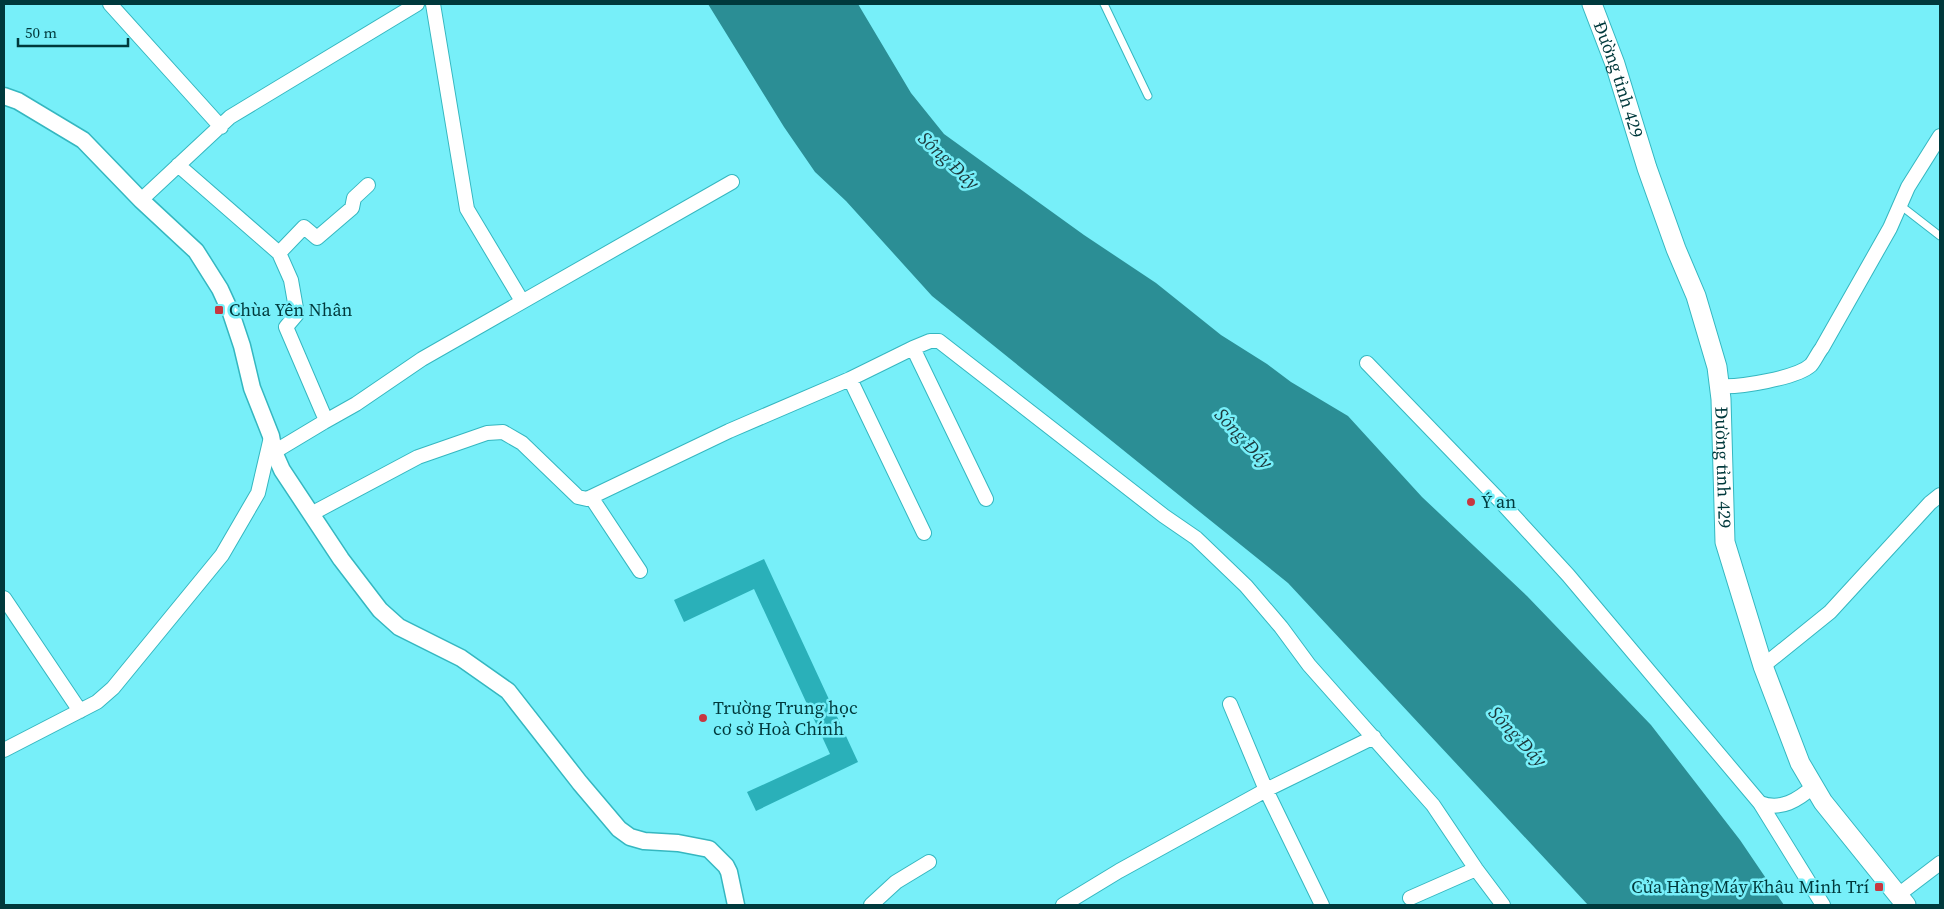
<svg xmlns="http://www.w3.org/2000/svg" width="1944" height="909" font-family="'Source Serif 4',serif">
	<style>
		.water { fill: #2b8e95 }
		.building { fill: #2ab0b9 }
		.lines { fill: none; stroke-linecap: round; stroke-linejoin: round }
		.service-casing { stroke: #35b7c0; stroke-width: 9 }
		.minor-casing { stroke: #35b7c0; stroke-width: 16 }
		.tertiary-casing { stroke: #35b7c0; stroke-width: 19 }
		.secondary-casing { stroke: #35b7c0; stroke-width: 21 }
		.service { stroke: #fff; stroke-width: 7 }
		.minor { stroke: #fff; stroke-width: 14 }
		.tertiary { stroke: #fff; stroke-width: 16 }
		.secondary { stroke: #fff; stroke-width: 19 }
		.poi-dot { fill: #c73740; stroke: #77eff9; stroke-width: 2 }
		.labels { text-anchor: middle; stroke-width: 5; stroke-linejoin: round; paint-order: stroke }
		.street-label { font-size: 18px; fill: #00393c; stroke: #77eff9 }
		.poi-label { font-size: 18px; fill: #00393c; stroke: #77eff9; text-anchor: start }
		.water-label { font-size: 19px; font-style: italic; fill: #1c393c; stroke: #77eff9 }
	</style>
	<rect width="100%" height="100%" fill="#77eff9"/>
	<!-- water -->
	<path class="water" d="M708 4H858L911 93 944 134 1084 235 1156 283 1221 335 1267 364 1291 382 1348 416 1422 497 1527 596 1651 725 1740 840 1784 905H1588L1288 583 932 296 846 201 815 172 784 127Z"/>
	<!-- building -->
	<path class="building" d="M764 559 858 762 756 811 747 792 830 754 754 589 684 622 674 600Z"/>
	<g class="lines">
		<defs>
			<path id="service" d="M1104 4 1148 96
				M1900 205 1940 236"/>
			<path id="minor" d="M110 4 221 127
				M433 4 467 209 522 301
				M178 165 279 253 291 280 297 314 286 327 325 418 324 422 274 452
				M141 200 230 117 417 4
				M279 253 304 227 317 238 352 208 354 198 368 185
				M913 348 986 499
				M1367 363 1502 503 1568 575 1760 803C1781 811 1798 800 1814 786
				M850 379 924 533
				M1719 386C1738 388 1797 378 1811 365 1815 360 1818 353 1822 348L1890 228 1908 187 1940 136
				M324 422 356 404 422 359 732 182
				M591 497 640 571
				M311 514 418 457 487 433 503 432 522 443 578 497 587 499 729 431 850 379 913 348 930 341H939L1164 516 1196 538 1246 586 1281 627 1309 665 1433 805 1476 869 1503 905
				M4 598 80 711
				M1763 666 1830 612 1930 503 1940 495
				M1230 704 1266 790 1322 905
				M4 750 97 702 113 688 222 555 258 493 271 437
				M1760 803 1823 905
				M1898 895 1940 863
				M1410 898 1476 869
				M871 905 896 882 929 862
				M1063 905 1119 871 1266 790 1374 737"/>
			<path id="tertiary" d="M4 96 18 101 83 140 141 200 196 251 220 289 231 313 242 346 252 388 271 436 274 452 282 470 341 559 380 610 399 627 461 658 508 691 580 783 619 829 630 837 644 841 678 843 709 849 726 866 729 872 736 905"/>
			<g id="secondary">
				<path id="s1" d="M1592 4 1615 64 1647 168 1676 249 1696 296 1717 367 1721 399 1725 542 1763 666 1800 763 1823 802 1906 905"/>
			</g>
		</defs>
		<!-- service casing -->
		<use href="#service" class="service-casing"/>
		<!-- minor casing -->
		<use href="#minor" class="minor-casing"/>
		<!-- tertiary casing -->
		<use href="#tertiary" class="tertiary-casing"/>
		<!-- secondary casing -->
		<use href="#secondary" class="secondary-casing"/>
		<!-- service -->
		<use href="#service" class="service"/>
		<!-- minor -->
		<use href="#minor" class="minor"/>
		<!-- tertiary -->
		<use href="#tertiary" class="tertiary"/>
		<!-- secondary -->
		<use href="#secondary" class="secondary"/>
	</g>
	<!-- markers -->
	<g class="poi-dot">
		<rect x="214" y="305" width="10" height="10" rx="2.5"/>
		<circle cx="1471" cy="502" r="5"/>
		<circle cx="703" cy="718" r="5"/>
		<rect x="1874" y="882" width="10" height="10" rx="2.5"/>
	</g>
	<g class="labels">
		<!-- street labels -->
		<g class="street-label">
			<text dy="6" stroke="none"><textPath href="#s1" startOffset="80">Đường tỉnh 429</textPath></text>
			<text dy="6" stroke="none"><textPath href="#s1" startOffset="485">Đường tỉnh 429</textPath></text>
		</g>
		<!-- poi labels -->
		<g class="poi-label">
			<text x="229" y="316">Chùa Yên Nhân</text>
			<text x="1481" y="508">Ý an</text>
			<text x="713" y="714">Trường Trung học<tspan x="713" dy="21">cơ sở Hoà Chính</tspan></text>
			<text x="1869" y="893" text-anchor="end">Cửa Hàng Máy Khâu Minh Trí</text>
		</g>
		<!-- water labels -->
		<g class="water-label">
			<text transform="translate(949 160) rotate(43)" y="7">Sông Đáy</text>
			<text transform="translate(1244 438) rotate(47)" y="7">Sông Đáy</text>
			<text transform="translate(1518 736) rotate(47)" y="7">Sông Đáy</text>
		</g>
	</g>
	<!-- border -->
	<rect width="1944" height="909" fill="none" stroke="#00393c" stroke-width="10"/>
	<!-- scale -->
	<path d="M18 38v8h110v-8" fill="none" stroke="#00393c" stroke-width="2.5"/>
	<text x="25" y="38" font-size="15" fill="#00393c" stroke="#77eff9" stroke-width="4" paint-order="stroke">50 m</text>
</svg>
